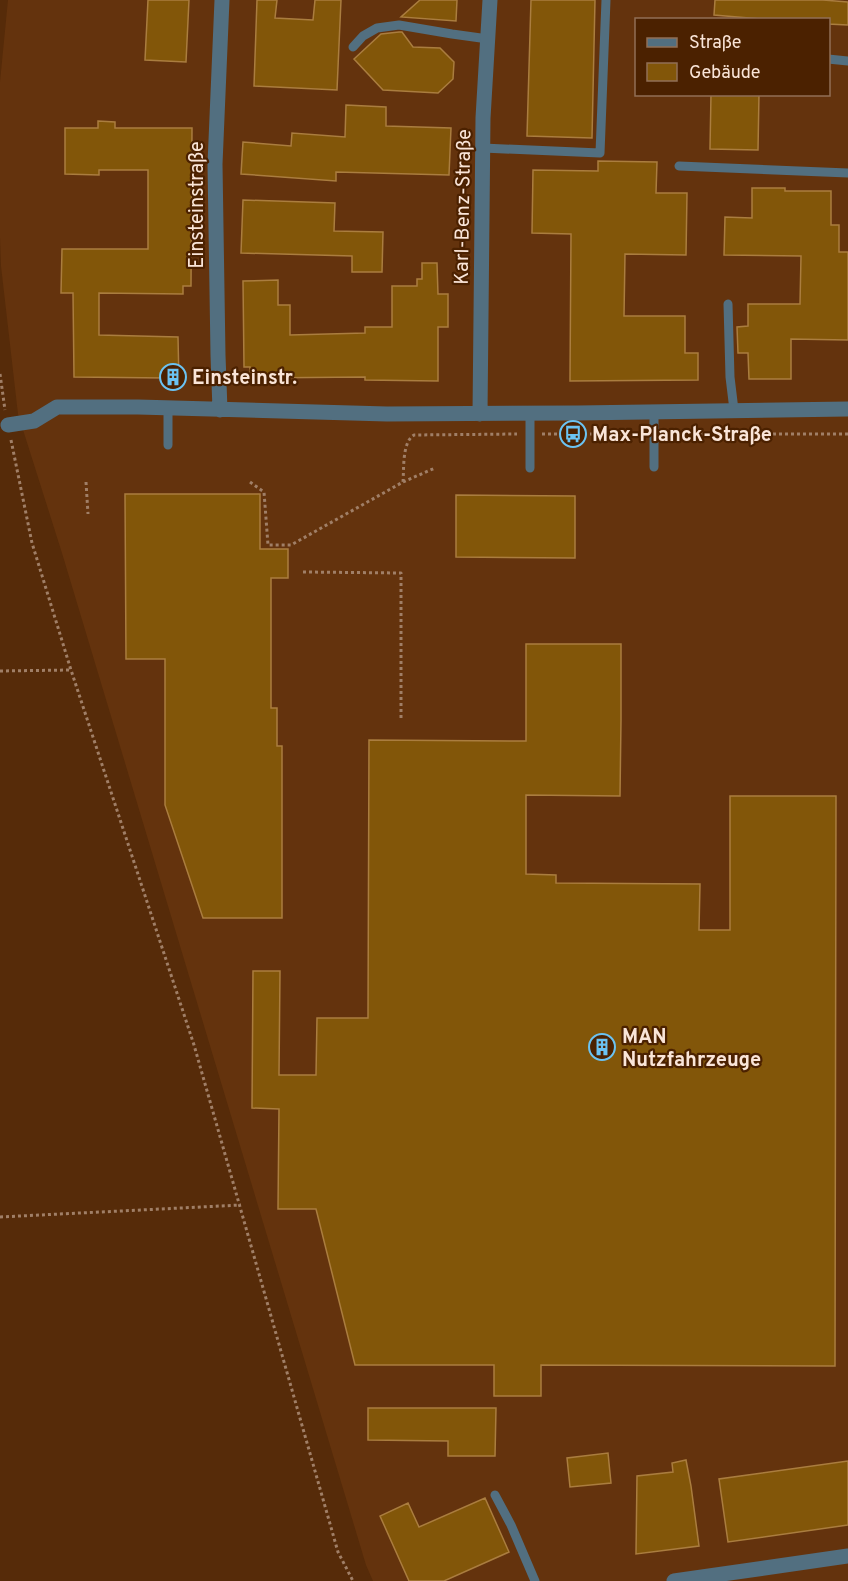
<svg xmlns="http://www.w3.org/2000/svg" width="848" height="1581" font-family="Overpass,sans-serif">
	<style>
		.built { fill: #64330d; fill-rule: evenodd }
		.building { fill: #825609; stroke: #aa7d3f; stroke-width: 1.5 }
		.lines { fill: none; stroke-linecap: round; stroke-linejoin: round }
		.path { stroke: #a07f67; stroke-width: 3; stroke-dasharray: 3 3; stroke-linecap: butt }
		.service { stroke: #526f80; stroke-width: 9 }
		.minor { stroke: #526f80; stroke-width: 15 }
		.labels { text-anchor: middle; stroke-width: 4.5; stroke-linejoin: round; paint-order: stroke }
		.street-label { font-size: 20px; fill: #fae5d8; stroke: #4b2100 }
		.poi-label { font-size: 20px; font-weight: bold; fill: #fae5d8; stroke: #4b2100; text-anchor: start }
	</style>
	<rect width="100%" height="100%" fill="#562b09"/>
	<!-- built -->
	<path class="built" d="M8 0H848V1581H373L366 1565 62 553 18 414 1 266 0 237V82ZM636 20H828V94H636Z"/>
	<!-- building -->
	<path class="building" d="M148 0H189L186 62 145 60Z
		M257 0H277L275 18 313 20 315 0H341L337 90 254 86Z
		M420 0H457L456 21 401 17Z
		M531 0H595L592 138 527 136Z
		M715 0H823L848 2V25L828 24V20H774L714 15Z
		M399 32H402L413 47 440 48 454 62 453 79 438 93 383 90 354 59 381 34Z
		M711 94H759L758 150 710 149Z
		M346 105 386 107V126L451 128 449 175 336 172V181L241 174 243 142 291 146 292 133 345 137Z
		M98 121 115 122V128H192L191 286H183V294L99 293V335L178 337 179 382H166V378L74 377 73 293H61L62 249H148V170H99V175L65 174V128H98Z
		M598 161 657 162 656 193H687L686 255 625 254 624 316H685V353H698V380L570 381 571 234 532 233 533 170 598 171Z
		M752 188H785V191H831V225H839V252H848V340L791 339V379H749L748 353H738L737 327 748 326V304H800L801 256 724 255 725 217 752 218Z
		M243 200 335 203 334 231 383 232 382 272H352V256L241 253Z
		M422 263H437L438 294H448V327H438V381L365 380V377L250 378V367H244L243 281 278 280V305H290V335L365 333V327H392V286H417V279H422Z
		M125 494H260V549H288V578H271V708H277V746H282V918H203L165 805V659H126Z
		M456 495 575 496V558L456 557Z
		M526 644H621V720L620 796 526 795V874L556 875V883L700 884 699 930H730V796H836L835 1366 541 1365V1396H494V1365H355L316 1209H278L279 1109 252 1108 253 971H280L279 1075H316L317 1018H368L369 740 526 741Z
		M368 1408H496L495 1456H448V1441L368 1440Z
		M608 1453 611 1483 570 1487 567 1458Z
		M686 1460 691 1486 699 1546 636 1554 637 1476 673 1472 672 1463Z
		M848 1461V1525L728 1542 719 1479Z
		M485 1498 509 1552 444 1581H409L380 1516 408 1503 419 1527Z"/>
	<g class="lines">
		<!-- path -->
		<path class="path" d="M0 374 5 410
			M542 434H643
			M665 434H848
			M11 440 32 543 71 670 194 1045 338 1552 353 1581
			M86 482 88 514
			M250 482 264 492 268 545H291L403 482C404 469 402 442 414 435L517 434
			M403 482 435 468
			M303 572 401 573V720
			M0 671 71 670
			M0 1217 241 1205"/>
		<!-- service -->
		<path class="service" d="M353 47 363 36 377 28 399 25 452 34 488 39
			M828 59 848 61
			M483 148 600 153 606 0
			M679 166 848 173
			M728 304 730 377 734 410
			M654 412V467
			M530 413V468
			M168 445V408
			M495 1495 511 1525 535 1581"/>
		<!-- minor -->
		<path class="minor" d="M220 410 218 355 215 164 222 0
			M480 414 483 118 490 0
			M8 425 34 421 57 407H138L387 414 578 413 848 409
			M674 1581 848 1556"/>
	</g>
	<!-- icons -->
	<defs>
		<symbol id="building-ring" viewBox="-11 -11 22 22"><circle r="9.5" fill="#4b2100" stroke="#6bc3f2" stroke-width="1.5"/><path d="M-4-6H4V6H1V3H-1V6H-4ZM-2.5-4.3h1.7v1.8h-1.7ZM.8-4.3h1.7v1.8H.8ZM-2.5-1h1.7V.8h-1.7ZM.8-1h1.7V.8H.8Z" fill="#6bc3f2"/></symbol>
		<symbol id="bus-ring" viewBox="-11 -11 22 22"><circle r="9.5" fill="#4b2100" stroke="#6bc3f2" stroke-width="1.5"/><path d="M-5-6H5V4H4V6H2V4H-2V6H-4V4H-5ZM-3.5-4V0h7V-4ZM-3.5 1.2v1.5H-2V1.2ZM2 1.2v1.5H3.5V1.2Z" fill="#6bc3f2"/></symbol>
	</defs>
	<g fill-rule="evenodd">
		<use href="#building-ring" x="158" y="362" width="30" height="30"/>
		<use href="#bus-ring" x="558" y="419" width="30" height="30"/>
		<use href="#building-ring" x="587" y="1032" width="30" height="30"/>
	</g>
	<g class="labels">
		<!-- street labels -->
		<g class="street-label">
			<text transform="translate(196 205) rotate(-90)" y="7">Einsteinstraße</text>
			<text transform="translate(462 207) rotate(-89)" y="7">Karl-Benz-Straße</text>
		</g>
		<!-- poi labels -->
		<g class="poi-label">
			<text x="192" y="384">Einsteinstr.</text>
			<text x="592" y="441">Max-Planck-Straße</text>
			<text x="622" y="1043">MAN<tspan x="622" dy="23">Nutzfahrzeuge</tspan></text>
		</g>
	</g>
	<!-- legend -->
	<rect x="635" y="18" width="195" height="78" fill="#4b2100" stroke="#916f56" stroke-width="1.5"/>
	<rect x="647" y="38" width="30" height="9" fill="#526f80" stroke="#916f56" stroke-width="1.5"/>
	<text x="689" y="48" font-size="18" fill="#fae5d8">Straße</text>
	<rect x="647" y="63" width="30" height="18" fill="#825609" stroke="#916f56" stroke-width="1.5"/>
	<text x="689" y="78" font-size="18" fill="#fae5d8">Gebäude</text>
</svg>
